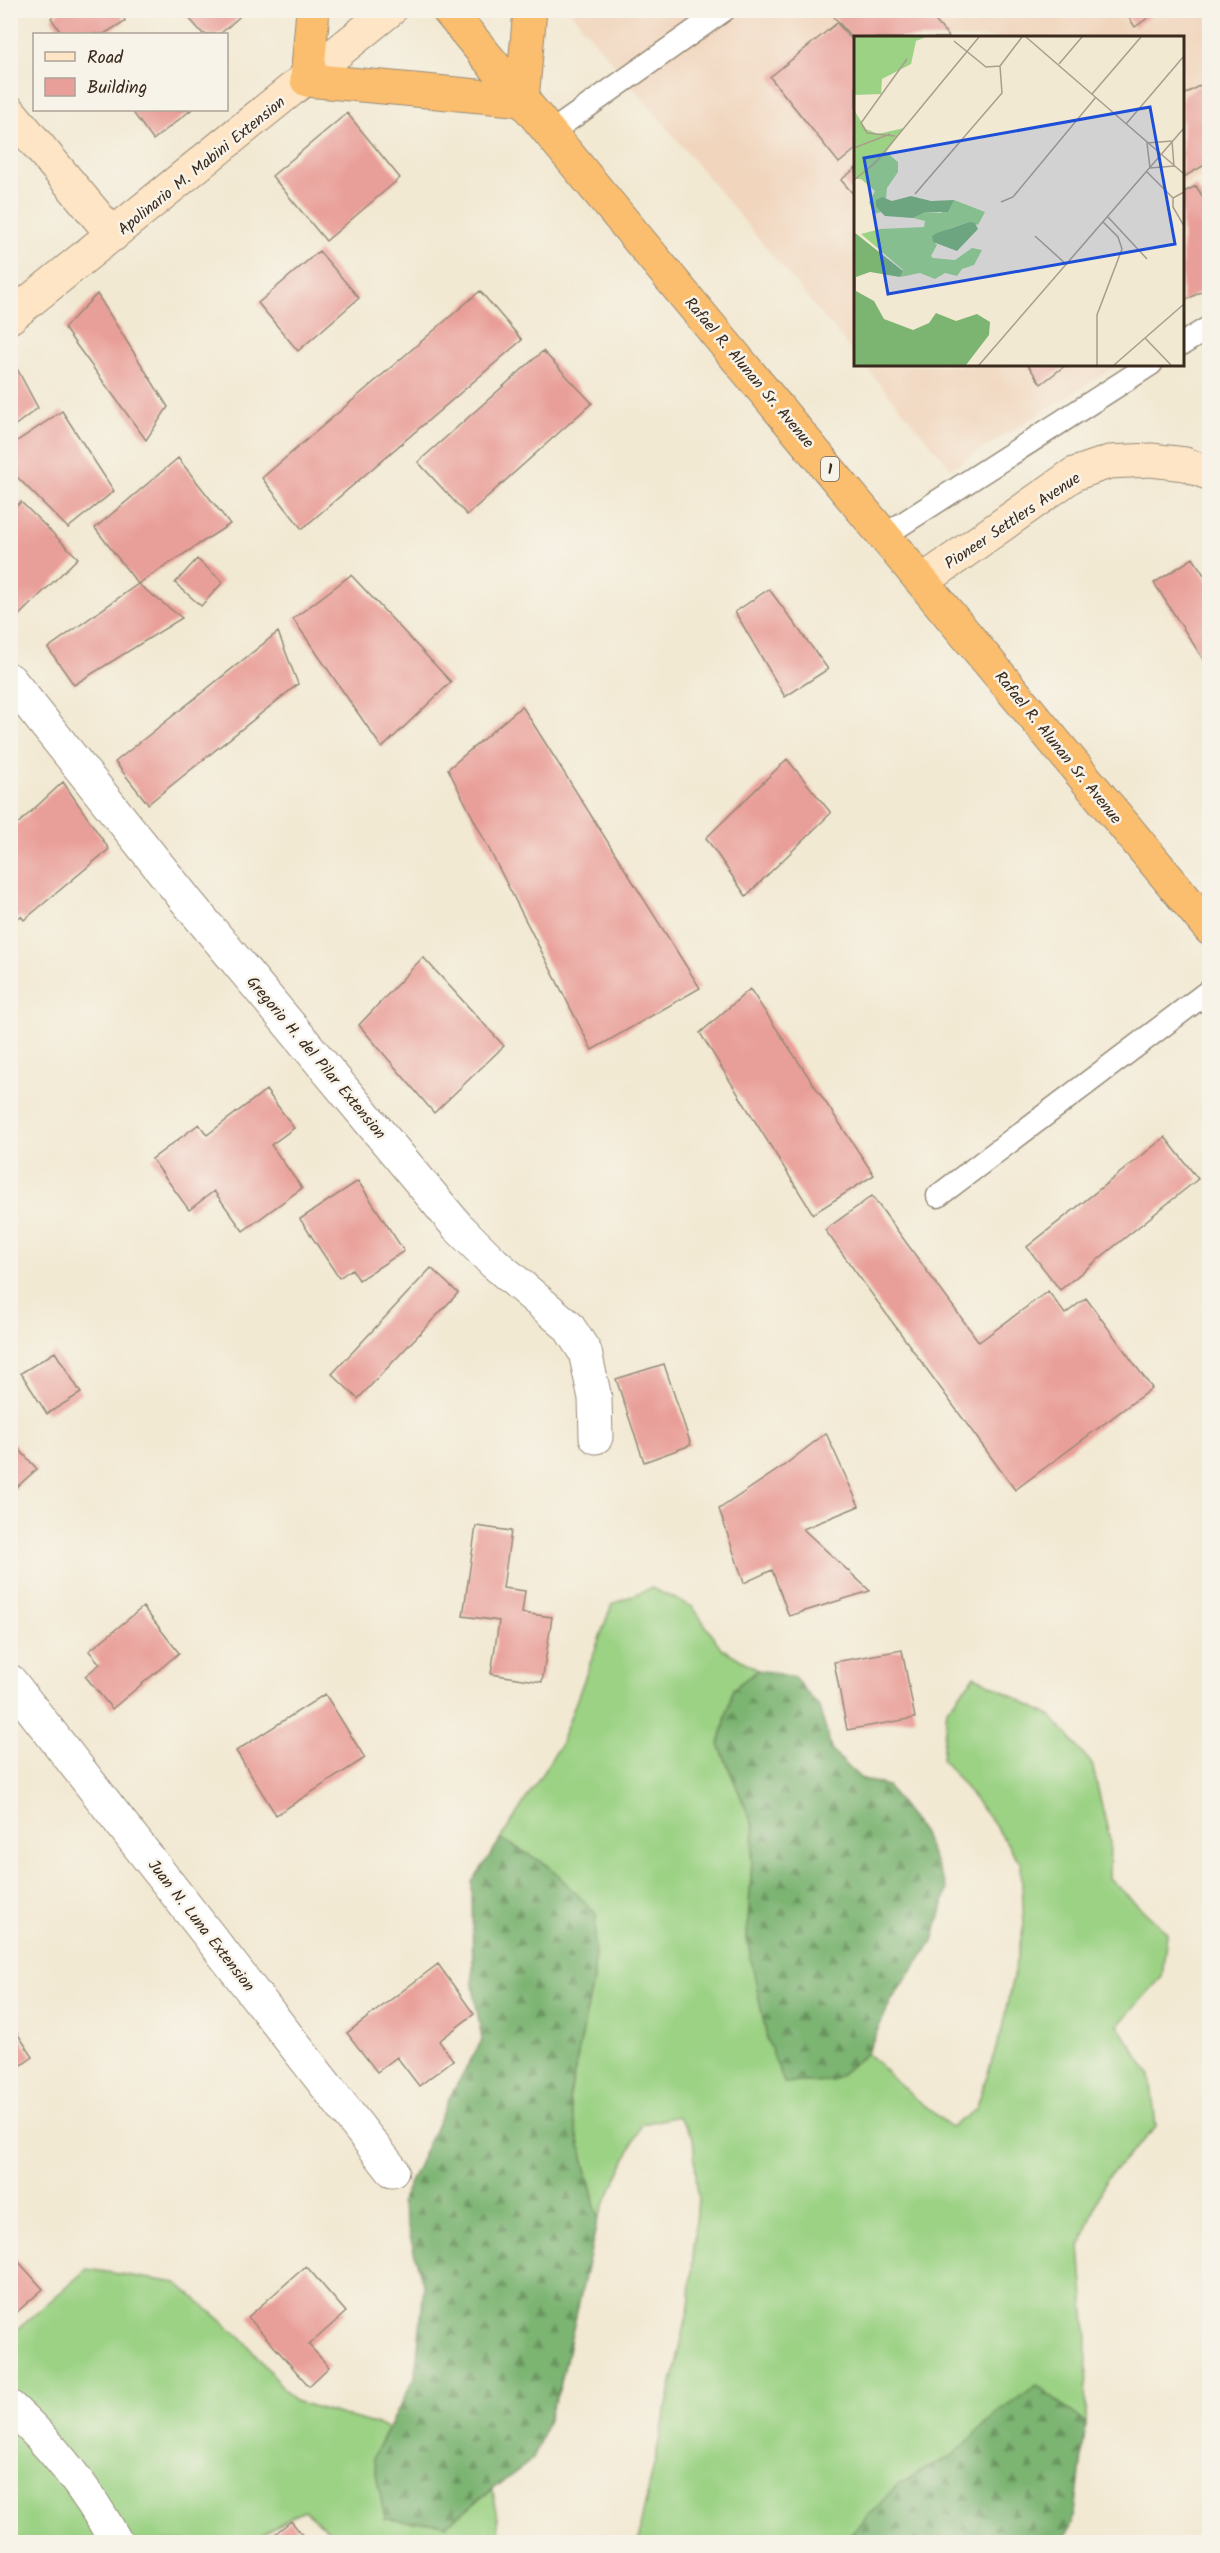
<svg xmlns="http://www.w3.org/2000/svg" width="1220" height="2553" font-family="Kalam,sans-serif">
	<style>
		.built { fill: #f1d5bd }
		.grass { fill: #9bd284; stroke: #6b7e51; stroke-width: 1.5 }
		.forest { fill: url(#forest-firs); stroke: #5c6f48; stroke-width: 1.5 }
		.building { fill: #e99f99 }
		.lines { fill: none; stroke-linecap: round; stroke-linejoin: round }
		.lane-casing { stroke: #968a78; stroke-width: 25 }
		.street-casing { stroke: #968a78; stroke-width: 35 }
		.secondary-casing { stroke: #968a78; stroke-width: 35 }
		.highway-casing { stroke: #968a78; stroke-width: 35 }
		.lane { stroke: #fff; stroke-width: 22 }
		.street { stroke: #fff; stroke-width: 33 }
		.secondary { stroke: #fde5c5; stroke-width: 33 }
		.highway { stroke: #fbbe6e; stroke-width: 33 }
		.labels { text-anchor: middle; stroke-width: 5; stroke-linejoin: round; paint-order: stroke }
		.shield { fill: #f7f3e8; stroke: #73665b; stroke-width: 1.5 }
		.shield-label { font-size: 15px; font-weight: bold; fill: #3b2a1e }
		.street-label { font-size: 16px; fill: #3b2a1e; stroke: #f7f3e8 }
		.inset-road { fill: none; stroke: #a99d8b; stroke-width: 1.5 }
		.view { fill: #1d4ed8; fill-opacity: 0.15; stroke: #1d4ed8; stroke-width: 3 }
		.inset-edge { fill: none; stroke: #3b2a1e; stroke-width: 3 }
	</style>
	<defs>
		<pattern id="forest-firs" width="22" height="20" patternUnits="userSpaceOnUse" patternTransform="scale(1.5)"><rect width="22" height="20" fill="#7cb472"/><path d="M5 1l3.5 6h-7zM16 11l3.5 6h-7z" fill="#67935d"/></pattern>
	</defs>
	<rect width="100%" height="100%" fill="#f7f3e8"/>
	<filter id="ink" filterUnits="userSpaceOnUse"><feTurbulence type="fractalNoise" baseFrequency=".0167" numOctaves="2"/><feDisplacementMap in="SourceGraphic" scale="12" xChannelSelector="R" yChannelSelector="G"/><feConvolveMatrix kernelMatrix="1 2 1 2 8 2 1 2 1" color-interpolation-filters="sRGB"/></filter>
	<filter id="wash" filterUnits="userSpaceOnUse"><feTurbulence type="fractalNoise" baseFrequency=".008" numOctaves="4" result="noise"/><feDisplacementMap in="SourceGraphic" scale="24" xChannelSelector="R" yChannelSelector="G"/><feGaussianBlur stdDeviation="1.35" result="paint"/><feColorMatrix in="noise" values="0 0 0 0 0 0 0 0 0 0 0 0 0 0 0 0 0 1.4 0 .05"/><feComposite in="paint" operator="in"/></filter>
	<g filter="url(#wash)">
		<rect width="100%" height="100%" fill="#f2e9d3"/>
		<!-- built -->
		<path class="built" d="M569 10 1209 11V172L1183 186 1182 38H856L855 355Z
			M864 365H1119L951 468Z"/>
		<!-- grass -->
		<path class="grass" d="M651 1588 693 1607 721 1648 758 1670 733 1689 719 1745 754 1828 747 1939 832 2081 867 2053 913 2097 951 2127 976 2109 1001 2033 1024 1925 1021 1864 994 1824 942 1759 947 1709 975 1676 1052 1717 1092 1764 1110 1840 1109 1878 1167 1933 1162 1977 1118 2025 1150 2075 1156 2127 1106 2179 1080 2246 1087 2340 1086 2423 1037 2386 998 2412 954 2455 899 2484 844 2542H639L640 2527 689 2307 698 2199 693 2137 678 2116 642 2124 598 2218 569 2100 594 1975 549 1866 501 1839 560 1745 612 1604Z
			M87 2269 177 2283 243 2339 294 2401 388 2428 373 2458 446 2525 493 2490 500 2542H342L304 2510 250 2542H11L10 2336Z"/>
		<!-- forest -->
		<path class="forest" d="M758 1670 794 1677 819 1707 832 1751 860 1778 887 1786 923 1834 947 1890 933 1941 892 1999 867 2053 832 2081 784 2083 767 2039 747 1939 754 1828 719 1745 733 1689Z
			M501 1839 549 1866 596 1914 594 1975 569 2100 598 2218 560 2387 533 2459 446 2525 385 2519 373 2458 415 2377 424 2288 401 2202 447 2102 482 2040 473 1985 472 1882Z
			M1037 2385 1086 2423 1075 2514 1064 2542H844L899 2483 954 2455 998 2412Z"/>
		<g id="blocks">
			<!-- building -->
			<path class="building" d="M62 10H119L125 21 104 34H62L51 18Z
				M182 10H247L220 34H203Z
				M841 10H926L950 38H856V42L834 17Z
				M1124 10H1159L1135 27Z
				M837 23 856 45V149L839 163 770 77Z
				M1210 79V162L1182 178V96Z
				M134 110H191L153 140 132 111Z
				M347 113 400 178 326 241 272 176Z
				M856 168V197L841 180Z
				M1196 186 1210 208V287L1182 302V193Z
				M319 251 359 298 298 351 258 303Z
				M480 291 522 340 302 529 262 478Z
				M97 294 168 407 146 440 64 328Z
				M543 351 592 403 467 515 418 462Z
				M1027 364H1067L1041 384Z
				M10 365H15L38 408 10 429Z
				M62 411 114 491 68 528 10 470V446Z
				M178 458 230 524 138 584 95 528Z
				M21 502 78 558 13 621 10 618V512Z
				M1193 558 1210 584V670L1154 583Z
				M197 559 223 582 201 606 175 583Z
				M351 575 451 682 382 748 293 619Z
				M138 584 182 618 74 685 48 648Z
				M769 589 828 669 785 697 735 612Z
				M278 632 298 684 148 804 115 762Z
				M522 706 700 988 592 1050 448 769Z
				M787 759 831 813 746 896 706 838Z
				M63 782 109 849 24 920 21 916 10 924V831Z
				M423 957 504 1046 434 1113 359 1025Z
				M750 989 874 1175 813 1214 700 1033Z
				M266 1090 294 1128 271 1145 302 1188 243 1231 214 1191 189 1210 152 1159 199 1124 207 1135Z
				M1165 1137 1198 1179 1060 1290 1027 1247Z
				M358 1181 404 1251 359 1280 352 1269 339 1278 300 1219Z
				M872 1196 979 1342 1048 1291 1065 1314 1086 1298 1152 1388 1015 1490 825 1230Z
				M431 1268 458 1293 358 1399 332 1374Z
				M55 1352 81 1393 47 1414 21 1373Z
				M664 1364 691 1445 644 1462 616 1379Z
				M826 1433 859 1506 803 1529 870 1591 789 1616 772 1570 744 1583 719 1509 782 1467Z
				M10 1439 37 1469 10 1493Z
				M476 1526 511 1531 503 1588 525 1591 522 1613 552 1617 542 1682 491 1674 499 1621 463 1616Z
				M143 1607 179 1653 112 1709 85 1676 100 1664 89 1651Z
				M902 1650 915 1718 847 1730 834 1662Z
				M325 1694 365 1758 276 1815 236 1751Z
				M438 1964 474 2014 439 2041 453 2060 419 2086 397 2057 377 2072 347 2033Z
				M13 2027 33 2057 10 2073V2029Z
				M10 2252 43 2289 10 2318Z
				M306 2266 346 2312 309 2345 329 2367 309 2386 248 2317Z
				M291 2521 308 2542H265Z"/>
		</g>
	</g>
	<g filter="url(#ink)">
		<use href="#blocks" fill-opacity="0" stroke="#968a78" stroke-width="1.5"/>
		<g class="lines">
			<defs>
				<path id="lane" d="M550 133 724 10
					M1182 344 1210 327
					M885 535 1151 364
					M938 1196 1210 990"/>
				<path id="street" d="M10 680 189 904 457 1226 494 1263 568 1326 585 1352 595 1398 596 1437
					M10 1681 392 2170
					M10 2407C54 2446 88 2491 116 2542"/>
				<path id="secondary" d="M10 112 113 235
					M10 317 390 10
					M923 581 1074 474 1109 462 1151 460 1185 464 1210 474"/>
				<path id="highway" d="M313 10 307 80 522 100 530 10
					M448 10 1210 929"/>
			</defs>
			<!-- lane casing -->
			<use href="#lane" class="lane-casing"/>
			<!-- street casing -->
			<use href="#street" class="street-casing"/>
			<!-- secondary casing -->
			<use href="#secondary" class="secondary-casing"/>
			<!-- highway casing -->
			<use href="#highway" class="highway-casing"/>
			<!-- lane -->
			<use href="#lane" class="lane"/>
			<!-- street -->
			<use href="#street" class="street"/>
			<!-- secondary -->
			<use href="#secondary" class="secondary"/>
			<!-- highway -->
			<use href="#highway" class="highway"/>
		</g>
	</g>
	<g class="labels">
		<!-- shield labels -->
		<rect class="shield" x="821" y="457" width="18" height="24" rx="4.5"/>
		<g class="shield-label">
			<text x="830" y="474">1</text>
		</g>
		<!-- street labels -->
		<g class="street-label">
			<text transform="translate(201 165) rotate(-39)" y="6">Apolinario M. Mabini Extension</text>
			<text transform="translate(750 372) rotate(50)" y="6">Rafael R. Alunan Sr. Avenue</text>
			<text transform="translate(1012 520) rotate(-34)" y="6">Pioneer Settlers Avenue</text>
			<text transform="translate(1059 747) rotate(51)" y="6">Rafael R. Alunan Sr. Avenue</text>
			<text transform="translate(317 1057) rotate(50)" y="6">Gregorio H. del Pilar Extension</text>
			<text transform="translate(202 1925) rotate(52)" y="6">Juan N. Luna Extension</text>
		</g>
	</g>
	<!-- overview -->
	<g transform="translate(854 36)">
		<rect width="330" height="330" fill="#f2e9d3"/>
		<path d="M0 1H72L62 5 57 28 28 43 27 58 0 59ZM0 74 12 93 24 98 50 92 32 116 44 126V136L33 152 32 163 28 162 22 171 27 176 20 178 15 166 21 155 7 143H0ZM100 164 131 176 124 189 115 186 94 193 79 205 83 209 77 220 79 222 101 224 118 212 128 214 120 229 108 233 103 240 91 237 81 243 66 237 46 241 49 234 7 198 26 193 70 191 71 185 59 182 72 176 87 177Z" fill="#9bd284"/>
		<path d="M57 160 77 165 100 164 94 176H72L59 182 31 180 22 171V164L28 161 38 165ZM115 186 121 187 124 193 103 215 79 206 78 200 83 197ZM0 196 49 235 46 241 16 236 2 241V255L20 265 30 283 59 294 75 287 82 277 102 285 123 278 136 286 135 299 112 329H0Z" fill="#7cb472"/>
		<path class="inset-road" d="M172 1 307 118M100 5 132 31 146 30M205 28 228 1M146 30 168 1M238 58 287 1M272 88 330 20M41 100 13 97 7 87 53 23M318 105 320 130 296 132 293 107ZM0 112 36 98M307 118 330 138M292 135 319 162M0 144 22 126 125 1M330 156 319 162V171L330 190M61 158 148 57 146 30M147 166 159 161 242 61M254 181 293 223M181 200 213 229M291 302 317 329M125 329 330 92M243 329V279L268 213 264 201 249 186M260 329 330 268"/>
		<path class="view" d="M296 71 321 208 34 258 10 122Z"/>
		<rect width="330" height="330" class="inset-edge"/>
	</g>
	<!-- margin -->
	<rect width="1220" height="2553" fill="none" stroke="#f7f3e8" stroke-width="36"/>
	<!-- legend -->
	<rect x="33" y="33" width="195" height="78" fill="#f7f3e8" stroke="#aca397" stroke-width="1.5"/>
	<rect x="45" y="52" width="30" height="9" fill="#fde5c5" stroke="#aca397" stroke-width="1.5"/>
	<text x="87" y="63" font-size="18" fill="#3b2a1e">Road</text>
	<rect x="45" y="78" width="30" height="18" fill="#e99f99" stroke="#aca397" stroke-width="1.5"/>
	<text x="87" y="93" font-size="18" fill="#3b2a1e">Building</text>
</svg>
